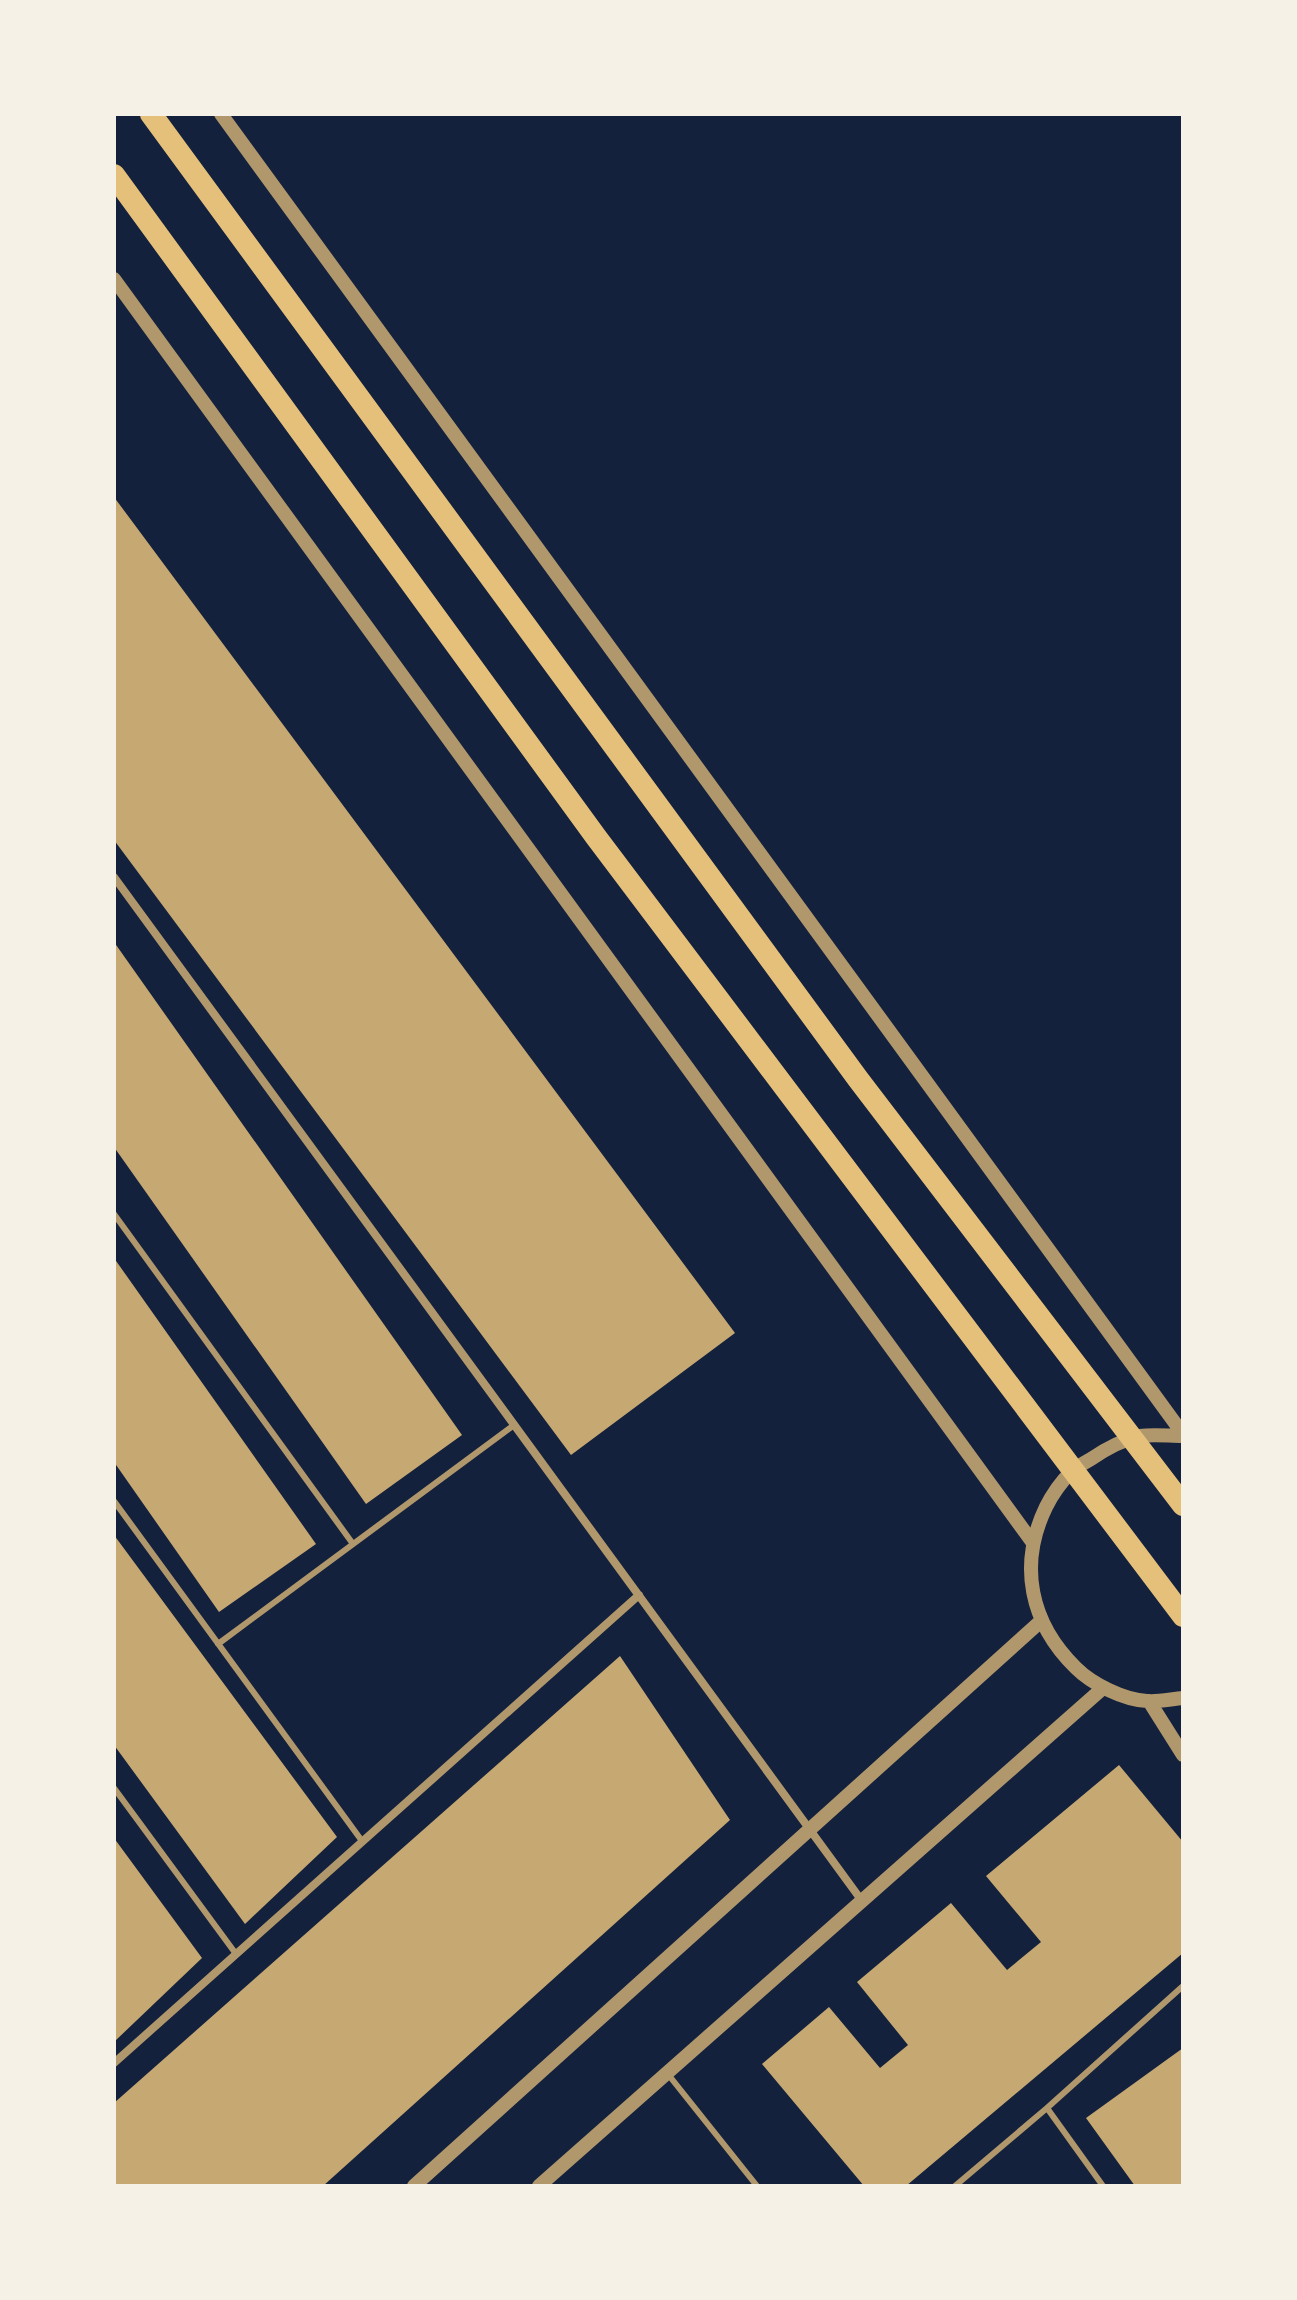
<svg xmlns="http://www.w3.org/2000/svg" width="1297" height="2300" font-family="Rubik,sans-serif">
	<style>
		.building { fill: #c6a872 }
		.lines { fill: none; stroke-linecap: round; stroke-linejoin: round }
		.service { stroke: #b1986c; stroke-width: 6 }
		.minor { stroke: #b1986c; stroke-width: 8 }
		.tertiary { stroke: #b1986c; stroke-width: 14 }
		.trunk { stroke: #e5c07b; stroke-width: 22 }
	</style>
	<rect width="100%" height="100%" fill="#14213d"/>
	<!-- building -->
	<path class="building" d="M114 497 735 1333 571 1455 114 840Z
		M114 942 462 1435 366 1504 114 1147Z
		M114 1258 316 1544 219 1612 114 1462Z
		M114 1535 337 1837 245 1924 114 1745Z
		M620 1656 730 1820 323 2186H114V2103Z
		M1119 1765 1183 1842V1953L906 2186H864L762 2064 829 2007 880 2068 908 2045 857 1982 951 1903 1007 1970 1041 1942 986 1876Z
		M114 1838 202 1958 114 2042Z
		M1183 2048V2186H1135L1086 2118Z"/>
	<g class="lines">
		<!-- service -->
		<path class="service" d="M114 1214 353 1544
			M114 1501 362 1841
			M218 1644 514 1425
			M114 1788 236 1954
			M667 2073 757 2186
			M1047 2108 1103 2186
			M955 2186 1047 2108 1183 1986"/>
		<!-- minor -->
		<path class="minor" d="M114 877 862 1901
			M114 2063 639 1595"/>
		<!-- tertiary -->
		<path class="tertiary" d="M221 114 1183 1434
			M114 279 1033 1543
			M1183 1436C1169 1436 1154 1434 1140 1436 1122 1440 1107 1448 1091 1459 1084 1463 1076 1467 1071 1472 1061 1482 1052 1495 1046 1507 1018 1565 1030 1623 1076 1668 1092 1684 1124 1700 1147 1701 1158 1702 1171 1699 1183 1698
			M1149 1701 1183 1755
			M414 2186 1041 1621
			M539 2186 1103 1688"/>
		<!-- trunk -->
		<path class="trunk" d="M151 114 858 1079 1183 1505
			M114 175 596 837 1183 1616"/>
	</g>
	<!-- border -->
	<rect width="1297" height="2300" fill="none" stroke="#f6f1e7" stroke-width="232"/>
</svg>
